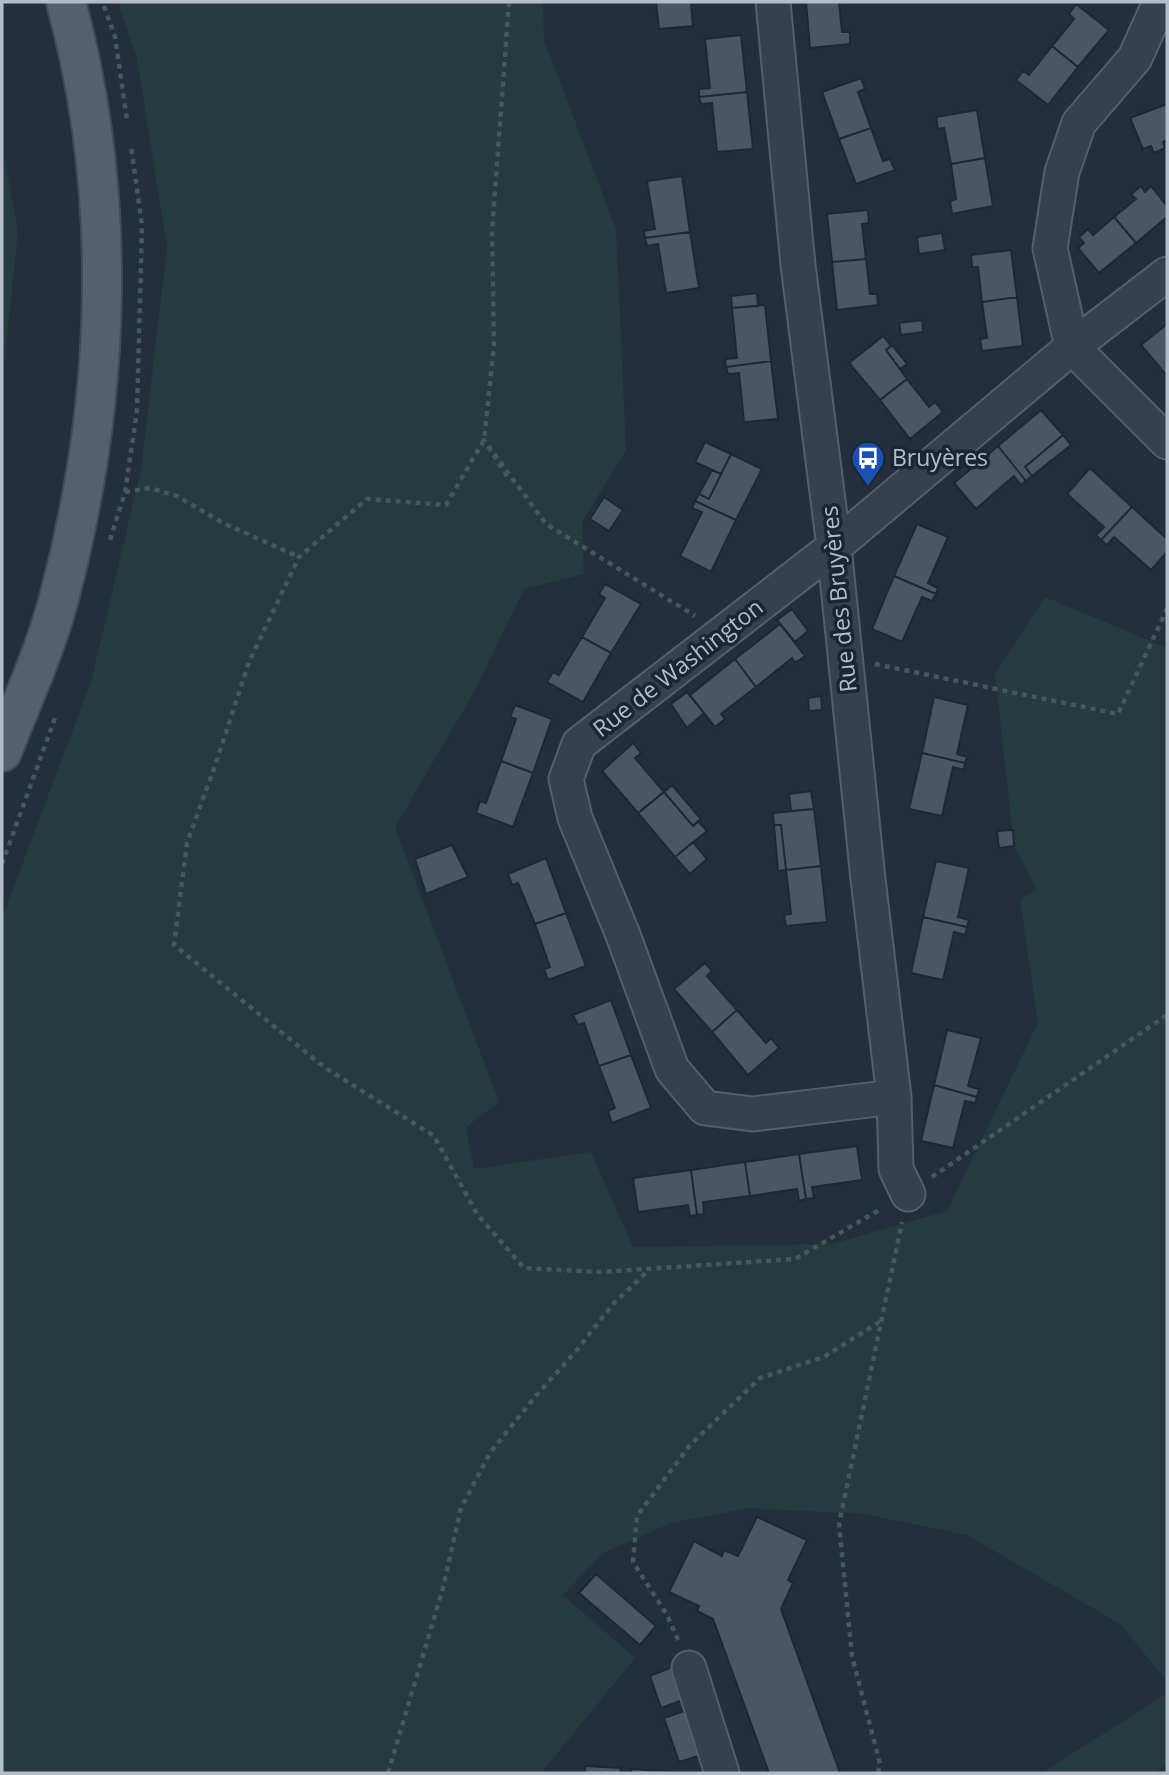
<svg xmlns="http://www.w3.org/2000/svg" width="1169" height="1775" font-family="'Open Sans',sans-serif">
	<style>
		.green { fill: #253c3e }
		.building { fill: #495666; stroke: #1e2834; stroke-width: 2 }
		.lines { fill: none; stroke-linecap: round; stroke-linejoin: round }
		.minor-casing { stroke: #555f6b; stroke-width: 37 }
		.major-casing { stroke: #404a56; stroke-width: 42 }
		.path { stroke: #43595b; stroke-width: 4.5; stroke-dasharray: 5 5; stroke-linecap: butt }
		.minor { stroke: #37414d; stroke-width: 33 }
		.major { stroke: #55606d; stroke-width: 38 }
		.labels { text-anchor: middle; stroke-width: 7; stroke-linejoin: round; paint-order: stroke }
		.poi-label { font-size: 23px; fill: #b3bcc8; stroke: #1c2632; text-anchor: start }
		.street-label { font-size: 23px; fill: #b3bcc8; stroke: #1c2632 }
	</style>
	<rect width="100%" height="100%" fill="#232f3d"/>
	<!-- green -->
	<path class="green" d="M118 2H543L544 40 616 229 626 450 582 522 584 574 524 589 475 690 395 827 499 1102 466 1127 474 1169 591 1152 633 1247 832 1244 947 1211 1038 1023 1020 900 1037 889 1014 846 995 674 1045 597 1167 648V1681L1120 1624 967 1535 863 1514 749 1508 671 1523 603 1553 563 1595 635 1658 541 1773H2V918L91 682 141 470 167 247 137 59Z
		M2 144 18 231 2 386Z
		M1167 1693V1765L1153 1773H1042Z"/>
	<!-- building -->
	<path class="building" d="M656 2H691L693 26 659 29Z
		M806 2H839L842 32H850V44L810 48Z
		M1076 4 1109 30 1078 67 1052 46 1074 19 1069 14Z
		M741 35 747 92 699 97V89L710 88 705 39Z
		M1052 46 1078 67 1048 105 1016 80 1023 71 1029 75Z
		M861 78 865 89 858 92 871 128 839 139 822 92Z
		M747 92 753 149 717 152 712 103 701 104 699 97Z
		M1167 104V140L1163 142 1165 148 1154 153 1151 146 1143 149 1130 118Z
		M977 110 985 158 951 164 944 128 938 129 936 117Z
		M871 128 883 161 890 159 895 170 856 184 839 139Z
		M985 158 993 206 952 214 950 201 956 199 951 164Z
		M682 176 690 232 645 238 644 231 655 229 647 181Z
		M1141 186 1145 192 1151 186 1167 206V217L1136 243 1114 217 1136 199 1131 194Z
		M868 210 869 223 862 224 866 259 832 262 827 214Z
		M1114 217 1136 243 1099 273 1078 248 1084 243 1079 237 1088 229 1093 235Z
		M690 232 699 288 666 293 658 244 647 246 645 238Z
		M942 233 945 250 919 254 917 237Z
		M1011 250 1017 297 982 302 978 267H972L971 255Z
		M866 259 870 294H877L878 305 837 310 832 262Z
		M757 293 758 306 732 308 731 296Z
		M1017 297 1023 346 982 351 980 339 987 338 982 302Z
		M765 305 771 361 726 367 725 359 737 358 732 308Z
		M922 320 923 332 901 335 899 323Z
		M1167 324V376L1141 345Z
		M883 336 891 346 886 350 907 379 880 400 849 363Z
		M892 345 907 364 900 369 886 350Z
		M771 361 778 419 744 422 739 373 728 374 726 367Z
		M907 379 929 407 935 402 943 412 910 439 880 400Z
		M1041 410 1063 435 1025 467 1032 476 1026 481 998 446Z
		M1063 435 1071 445 1032 476 1025 467Z
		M705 442 731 454 721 474 695 462Z
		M998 446 1026 481 1021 485 1014 476 976 509 954 483Z
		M731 454 762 469 736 520 695 501 699 494 709 499Z
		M1090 468 1132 507 1101 540 1096 535 1104 527 1067 494Z
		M712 470 721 474 709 499 699 494Z
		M604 497 623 510 609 531 590 519Z
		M695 501 736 520 711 572 680 556 702 512 692 508Z
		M1132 507 1167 539V552L1151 570 1114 537 1107 545 1101 540Z
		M917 524 948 537 928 583 938 588 936 594 894 576Z
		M894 576 936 594 932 601 922 597 902 642 872 629Z
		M605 584 641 604 611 653 582 637 605 598 599 594Z
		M792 609 808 631 795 642 777 620Z
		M780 624 805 656 795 663 792 658 756 687 735 659Z
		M582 637 611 653 583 702 547 682 553 672 559 675Z
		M735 659 756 687 721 714 725 719 715 727 690 695Z
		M687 692 704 713 687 728 671 704Z
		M821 696 822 710 809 711 808 698Z
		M934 697 968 705 957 754 967 757 965 763 922 753Z
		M515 705 552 719 533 773 501 761 516 719 510 717Z
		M633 743 641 753 635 758 664 792 638 813 602 771Z
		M922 753 965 763 964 770 953 767 942 816 909 809Z
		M501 761 533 773 513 827 476 813 480 801 486 803Z
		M672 785 701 819 693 826 664 792Z
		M811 791 814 809 791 811 789 794Z
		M664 792 693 826 698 821 707 831 675 857 638 813Z
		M814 809 821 866 786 870 781 825H774L773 813Z
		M774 825H781L786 870 778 871Z
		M1013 830 1014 846 999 848 997 831Z
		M693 842 707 859 690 874 675 857Z
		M452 845 468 877 426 894 415 859Z
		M546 858 566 913 535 924 518 883 512 885 508 874Z
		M936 861 969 868 958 917 969 920 967 927 923 917Z
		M821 866 827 922 786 926 784 915 791 914 786 870Z
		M566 913 586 966 548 980 544 969 550 967 535 924Z
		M923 917 967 927 965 935 954 932 943 980 911 973Z
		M705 963 712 971 707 976 737 1010 712 1032 674 989Z
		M611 1000 631 1055 599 1066 584 1023 578 1025 573 1015Z
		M737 1010 766 1043 771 1038 779 1048 748 1075 712 1032Z
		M947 1030 981 1038 968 1086 979 1089 977 1097 934 1085Z
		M631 1055 651 1108 612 1123 608 1111 615 1108 599 1066Z
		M934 1085 977 1097 975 1103 965 1101 953 1148 921 1141Z
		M857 1146 862 1180 812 1187 814 1198 806 1199 799 1154Z
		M799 1154 806 1199 799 1201 797 1189 750 1196 745 1162Z
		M745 1162 750 1196 703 1202 704 1214 697 1215 691 1170Z
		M691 1170 697 1215 690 1216 688 1205 638 1212 633 1178Z
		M757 1517 807 1540 788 1580 793 1583 781 1609 840 1773H769L713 1619 697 1611 699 1606 669 1592 694 1541 722 1556 724 1550 738 1556Z
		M596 1574 656 1626 640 1645 579 1593Z
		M672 1667 683 1700 661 1708 650 1676Z
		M687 1710 702 1755 679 1762 664 1718Z
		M585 1766 621 1768 620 1773H585Z
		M631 1769 666 1771V1773H631Z"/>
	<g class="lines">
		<defs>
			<path id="minor" d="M773 2 798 265 834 547 868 879 894 1097 896 1169 908 1194
				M1072 347 1050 248 1062 172 1079 123 1135 58 1160 2
				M1072 347 1167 442
				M894 1097 753 1114 705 1108 672 1069 623 935 575 818 566 779 579 744 834 547 1072 347 1167 274
				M689 1668 722 1773"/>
			<path id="major" d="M2 752C21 703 46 649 59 598 111 402 119 198 66 2"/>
		</defs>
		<!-- minor casing -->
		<use href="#minor" class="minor-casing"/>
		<!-- major casing -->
		<use href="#major" class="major-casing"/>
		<!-- path -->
		<path class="path" d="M509 2 492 231 494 346 484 440 446 505 367 499 299 557 249 662 216 763 187 843 174 945 324 1067 434 1136 477 1214 524 1268 600 1272 795 1259 881 1209
			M104 6 115 37 127 120
			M507 476 484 440 546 524 695 616
			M125 492 150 488 177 496 223 523 299 557
			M110 540 125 492 137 411 142 225 131 146
			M875 664 1118 714 1167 609
			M2 864 55 718
			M932 1177 1167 1015
			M678 1640 667 1615 633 1562 637 1516 690 1445 760 1378 824 1357 881 1321
			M388 1773 443 1588 461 1508 490 1453 534 1398 576 1351 614 1303 649 1270
			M878 1773 880 1764 852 1656 839 1524 902 1222"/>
		<!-- minor -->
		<use href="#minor" class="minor"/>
		<!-- major -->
		<use href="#major" class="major"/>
	</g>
	<!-- icons -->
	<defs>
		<symbol id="bus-pin" viewBox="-11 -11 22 30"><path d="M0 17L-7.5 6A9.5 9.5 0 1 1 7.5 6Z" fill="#1a4fb4" stroke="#1c2632"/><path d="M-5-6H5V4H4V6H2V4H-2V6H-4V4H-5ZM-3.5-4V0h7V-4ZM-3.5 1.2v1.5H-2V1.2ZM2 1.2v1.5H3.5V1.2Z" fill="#fff"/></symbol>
	</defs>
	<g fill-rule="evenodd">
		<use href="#bus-pin" x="849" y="439" width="38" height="52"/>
	</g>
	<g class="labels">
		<!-- poi labels -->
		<g class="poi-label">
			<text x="892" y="466">Bruyères</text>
		</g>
		<!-- street labels -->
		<g class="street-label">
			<text transform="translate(839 599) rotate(-96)" y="8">Rue des Bruyères</text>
			<text transform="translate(678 668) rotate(-38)" y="8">Rue de Washington</text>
		</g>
	</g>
	<!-- border -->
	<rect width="1169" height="1775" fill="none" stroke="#b3bcc8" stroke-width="7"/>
</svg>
